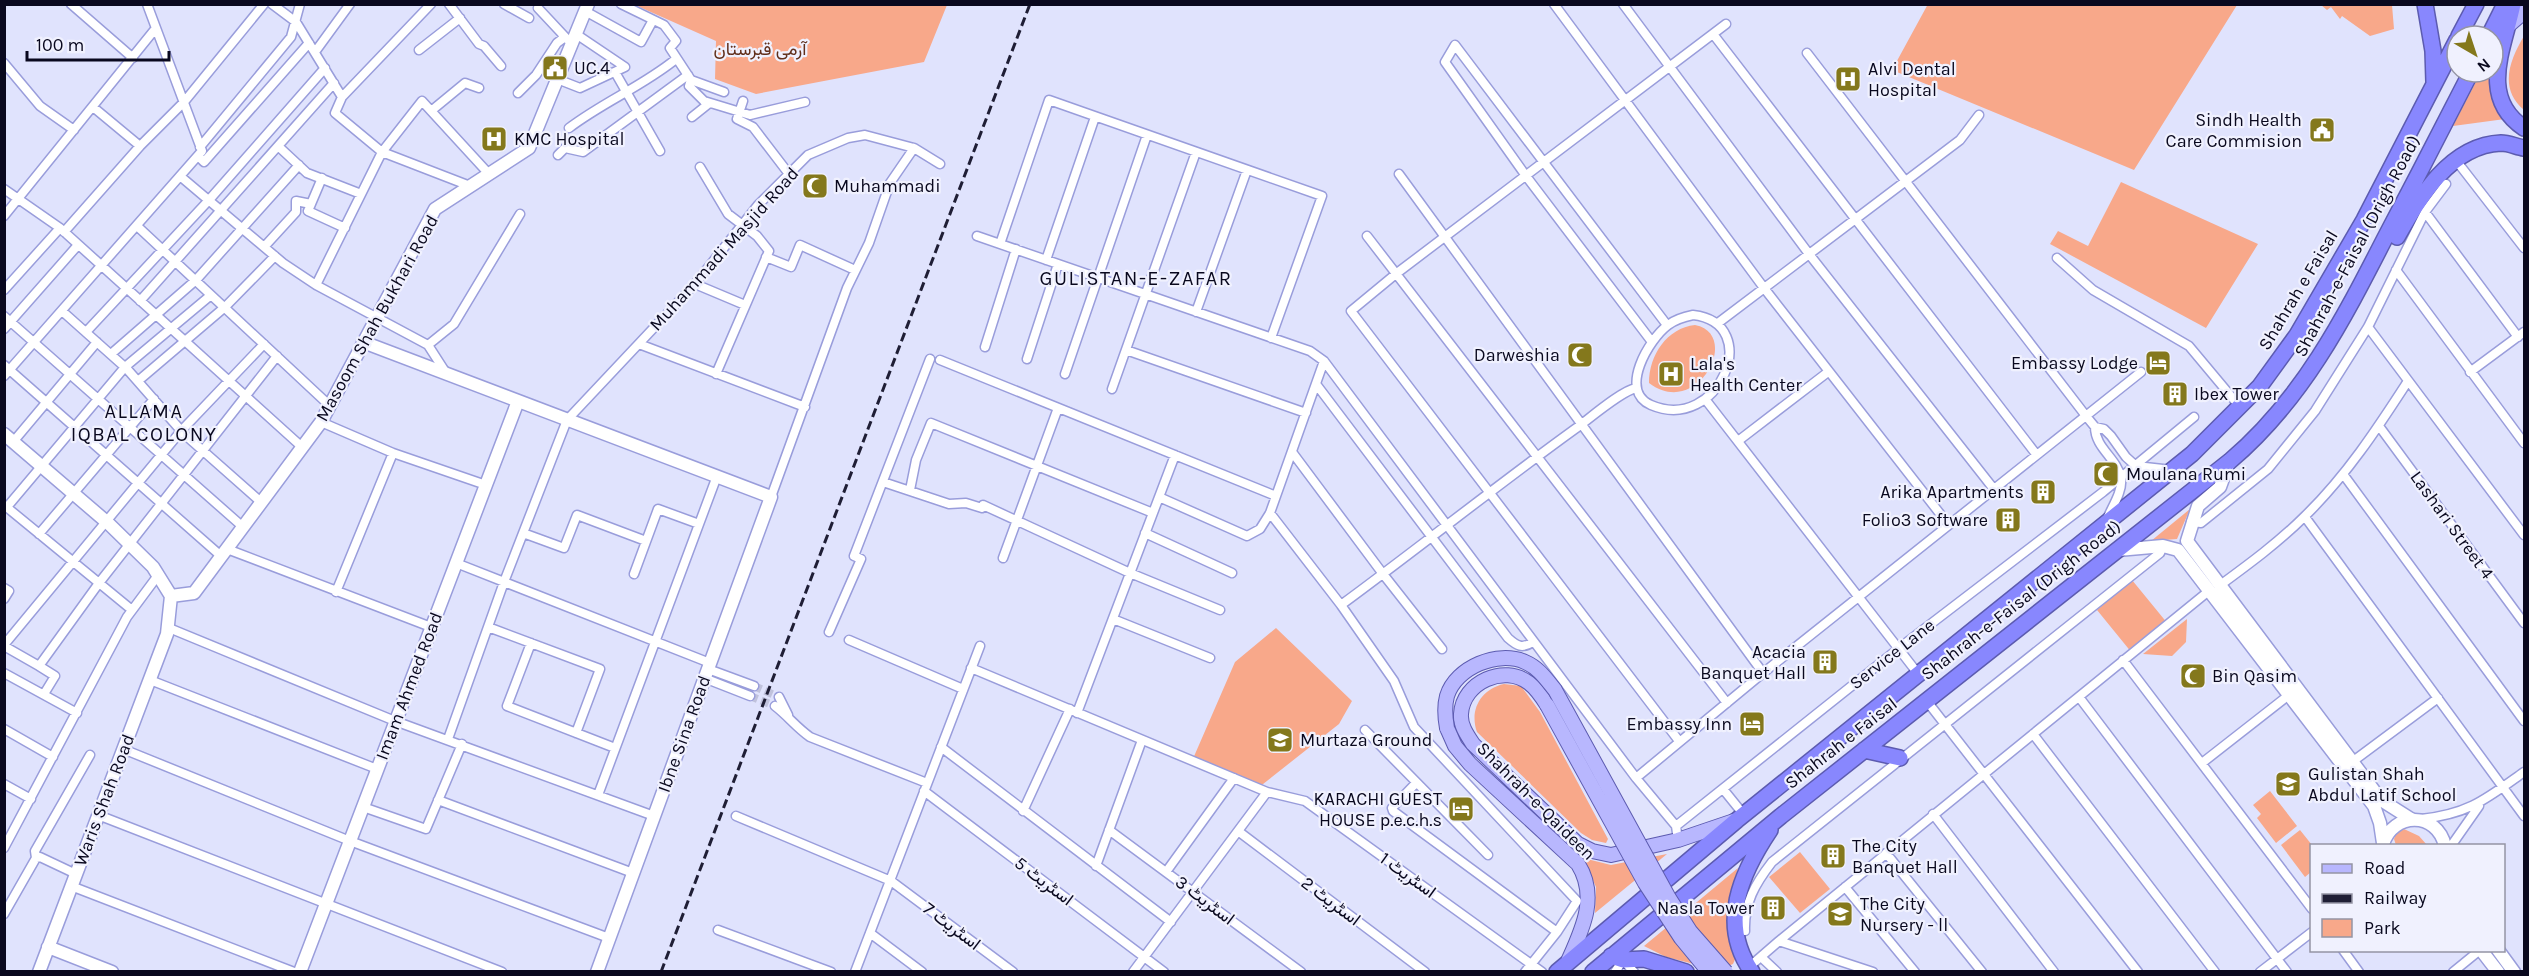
<svg xmlns="http://www.w3.org/2000/svg" width="2529" height="976" font-family="Karla,Vazirmatn,sans-serif">
	<style>
		.green { fill: #f8a88a }
		.lines { fill: none; stroke-linecap: round; stroke-linejoin: round }
		.street-tunnel { stroke: #c0c2dc; stroke-width: 8; stroke-dasharray: 8 4; stroke-linecap: butt }
		.street-casing { stroke: #999ddb; stroke-width: 11 }
		.secondary-casing { stroke: #999ddb; stroke-width: 15 }
		.primary-casing { stroke: #5c5bb0; stroke-width: 16 }
		.highway-casing { stroke: #5c5bb0; stroke-width: 18 }
		.street { stroke: #fff; stroke-width: 8 }
		.secondary { stroke: #fff; stroke-width: 12 }
		.primary { stroke: #b8b7fe; stroke-width: 14 }
		.highway { stroke: #8887fe; stroke-width: 15 }
		.rail { stroke: #1f1e35; stroke-width: 3; stroke-dasharray: 9 4.5; stroke-linecap: butt }
		.primary-bridge-casing { stroke: #5c5bb0; stroke-width: 16; stroke-linecap: butt }
		.primary-bridge { stroke: #b8b7fe; stroke-width: 14 }
		.labels { text-anchor: middle; stroke-width: 4.5; stroke-linejoin: round; paint-order: stroke }
		.park-label { font-size: 18px; fill: #612f1b; stroke: #f0f1fe }
		.poi-label { font-size: 18px; fill: #09081e; stroke: #f0f1fe; text-anchor: start }
		.street-label { font-size: 18px; fill: #09081e; stroke: #f0f1fe }
		.neighbourhood-label { font-size: 20px; letter-spacing: 1.5px; fill: #09081e; stroke: #f0f1fe }
	</style>
	<rect width="100%" height="100%" fill="#e0e3fd"/>
	<!-- green -->
	<path class="green" d="M1928 4H2237V5L2134 170 1892 70Z
		M635 5 947 4V5L924 62 756 94 715 79 716 41Z
		M2321 5H2392L2394 29 2370 36 2342 16 2340 19 2331 7 2327 10Z
		M2524 36V110C2499 89 2509 61 2524 36Z
		M2481 72H2489L2495 104 2505 119 2453 126Z
		M2121 182 2258 244 2206 328 2050 244 2058 231 2088 246Z
		M1695 325C1742 334 1698 420 1649 383 1649 355 1667 328 1695 325Z
		M2190 509 2177 539 2151 541Z
		M2132 580 2168 624 2132 653 2097 610Z
		M2187 619 2186 642 2172 656 2143 654Z
		M1276 628 1352 701 1339 724 1258 788 1192 761 1235 662Z
		M1504 684 1521 686 1540 712 1608 839 1606 843 1592 840 1581 833 1477 732C1469 710 1481 689 1504 684Z
		M2270 791 2297 826 2276 843 2257 818 2261 814 2253 805Z
		M2404 829 2419 836 2427 845H2396L2394 839 2397 832Z
		M2300 830 2312 845 2311 872 2305 877 2281 845Z
		M1800 852 1830 889 1800 913 1769 877Z
		M1667 854 1595 913 1596 887 1583 858 1611 865Z
		M1738 868C1728 900 1722 926 1736 957L1733 964 1718 970 1666 957 1644 946Z"/>
	<g class="lines">
		<!-- street-tunnel -->
		<path class="street-tunnel" d="M754 686 779 697
			M750 696 775 706"/>
		<defs>
			<path id="street" d="M71 4 133 58
				M272 4 296 22 342 97 335 113 382 152 470 186
				M449 4 479 44 484 46 501 66
				M504 4 529 18
				M621 4 664 25 676 41 670 48 691 80 724 92
				M1554 4 1764 288 1948 524
				M1623 4 1809 254 1993 488
				M538 8 567 39
				M585 11 641 42 653 20
				M1713 34 2036 454
				M419 50 460 18
				M315 52 350 4
				M1807 53 2086 416 2095 427 2104 429 2111 436 2126 457 2136 466 2172 470
				M4 63 40 106 74 130
				M615 72 660 151
				M557 79 580 88 625 67 576 34
				M691 80 689 86 704 101 750 115 805 102
				M518 93 536 75 557 43 565 37
				M342 97 431 4
				M743 101 737 119 753 127 789 174
				M93 107 140 146
				M431 111 465 83 479 88
				M692 117 707 105 704 101
				M569 128C603 102 643 86 676 59
				M278 146 307 173 361 194
				M200 147 291 37 300 4
				M558 155 565 148 583 152 688 75
				M198 156 204 162 309 43
				M2455 159 2524 248
				M700 167 728 214 757 236 769 251 716 374
				M1399 174 1763 673
				M180 176 283 263 316 285 428 345 446 373
				M322 178 308 211 345 228
				M4 189 60 228 302 447
				M2425 212 2518 337
				M4 216 156 28
				M137 226 329 405
				M64 232 140 146 184 102 264 4
				M977 236 1310 351 1324 361 1636 778
				M1367 236 1727 703
				M1000 244 1049 100 1322 196 1271 338
				M264 247 296 212V201L311 204
				M766 257 791 267 800 245 855 270
				M2057 258 2093 290 2189 346 2240 407
				M1046 260 1095 117
				M2396 270 2524 443
				M695 284 745 305
				M316 285 382 152 422 101 489 174
				M4 290 60 228
				M140 301 334 83
				M62 311 127 369 184 434 261 502
				M1196 312 1247 170
				M1693 315C1765 323 1719 434 1651 405 1618 391 1649 339 1668 325 1676 319 1683 317 1693 315Z
				M4 316 243 527
				M1718 323 1960 140 1979 115
				M2368 327 2524 535
				M4 329 78 245
				M86 332 209 200 325 68
				M1652 342 1526 176 1445 62 1455 45 1667 325
				M639 344 805 407
				M428 345 454 324 520 214
				M985 347 1016 249
				M1126 350 1306 413
				M111 354 196 280 299 165
				M1027 359 1058 264
				M940 360 1276 496
				M4 365 221 556
				M2470 372 2524 332
				M1065 374 1147 135
				M4 376 202 151 147 4
				M138 381 225 307 275 256
				M1316 384 1508 638C1517 646 1522 649 1533 642
				M1112 389 1196 152
				M1705 399 1919 675
				M321 422 393 453 486 485
				M2379 426 2524 623
				M2095 427C2095 448 2117 458 2121 478 2123 491 2112 507 2107 519
				M1738 441 1828 372
				M13 442 97 342
				M1292 452 1383 574 1442 649
				M2343 474 2524 721
				M883 482 949 504 966 503 982 508 983 505 1130 573 1220 610
				M910 490 916 460 931 423 1153 513
				M771 497 847 288 869 243 890 183 914 148
				M1159 497 1247 536 1260 529 1270 513 1324 361
				M4 505 132 610
				M7 507 125 367 211 295
				M1270 513 1341 605 1394 681 1414 727 1577 901 1557 932 1525 972
				M2305 517 2524 816
				M2191 522 2201 523 2268 469 2315 411 2368 327 2425 212 2446 184
				M523 533 564 548 577 515 646 541
				M1145 533 1232 573
				M39 534 154 399
				M227 549 431 627
				M1003 558 1058 408
				M456 563 710 663
				M634 574 658 509 699 524
				M2219 586C2249 564 2279 542 2305 516 2346 476 2377 429 2408 381
				M4 588 9 591 4 599
				M336 592 393 453
				M1341 605C1420 547 1496 486 1575 429 1589 419 1621 391 1636 388
				M1113 619 1210 658
				M488 627 600 669 576 733
				M169 628 395 721 654 816
				M829 632 861 559 854 556 930 359
				M849 640 963 689
				M531 643 507 706 615 748
				M4 645 181 431 264 344
				M4 646 39 666
				M2123 660 2312 909
				M971 668 1267 792 1305 801 1542 972
				M708 669 754 686
				M4 673 77 713
				M704 678 750 696
				M150 680 377 769
				M44 694 55 676 39 666 99 583 277 356
				M779 697 788 715
				M2079 697 2287 972
				M1926 700 2138 972
				M775 706C788 716 796 727 810 737L927 783
				M1077 713 1175 455
				M4 729 53 757
				M1365 730 1488 855
				M2033 734 2215 972
				M448 739 504 582 567 420 695 284 758 205 808 155 848 138 865 135 914 148 940 164
				M1679 741 1351 311 1397 273 1726 24
				M941 747 1171 922
				M123 749 350 841 609 938
				M2352 762 2438 698
				M2202 763 2289 695
				M1416 783 1392 808 1393 811 1557 932
				M4 784 31 799
				M1723 789 1744 815
				M924 791 1164 972
				M598 795 717 476
				M438 800 633 873
				M363 807 426 829 462 744
				M1023 811 1070 709
				M1933 814 2054 972
				M98 815 502 972
				M736 816 891 881 1013 972
				M2421 819C2469 814 2486 799 2524 772
				M1676 826 1636 778 1763 673 2141 372
				M1109 830 1301 972
				M1238 831 1425 972
				M1678 840 1676 826 1898 649 2103 492 2194 417
				M2451 846 2479 806
				M4 848 127 617 159 574
				M1886 853 1982 972
				M36 858 40 857 76 874
				M1096 866 1142 740
				M1166 872 1234 778
				M71 886 294 972
				M1845 887 1915 972
				M4 914 36 858 35 851 90 755
				M718 930 831 972
				M1745 931C1744 903 1755 884 1772 862L2160 553 2163 546
				M870 933 922 972
				M1779 941 2210 590
				M2343 950 2359 972
				M1761 957 1777 972
				M1749 967 1779 941 1873 972
				M855 972 980 646
				M1133 972 1267 792
				M1615 972 1623 960 1634 972
				M2260 972 2312 932
				M2453 972 2480 950"/>
			<path id="secondary" d="M363 342 771 497 597 972
				M4 434 109 524 153 567 171 596 167 634 39 972
				M2229 462 2220 487 2198 506 2187 541 2381 800 2411 819
				M2118 550 2163 546 2178 550 2374 806 2380 823 2383 843
				M171 596 194 593 321 422 435 209 529 148 588 4
				M2383 844C2393 812 2437 811 2445 846
				M48 947 112 972
				M2481 950 2498 972
				M2498 950 2514 972
				M300 972 518 401"/>
			<path id="primary" d="M2493 44 2509 25 2524 12
				M1547 705C1542 697 1537 689 1529 683 1504 664 1463 682 1461 714 1460 725 1467 735 1473 744L1578 844 1592 851 1611 855 1678 840 1734 821
				M1447 728 1455 746 1470 764 1578 864C1598 896 1583 928 1569 959"/>
			<path id="highway" d="M2425 4 2433 51 2434 82
				M2513 4C2504 48 2478 97 2524 128
				M2459 36 2476 4
				M2489 36 2505 4
				M2397 237C2419 198 2450 145 2501 143 2509 143 2517 147 2524 148
				M1864 750 1900 758
				M1611 956 1623 960 1644 959 1686 972
				M1557 972 1737 820 2192 454 2260 386 2297 335 2364 220 2457 40
				M1593 972 1781 816 2230 461C2302 400 2343 320 2385 238 2414 183 2443 127 2471 72
				M1752 972C1718 924 1741 873 1770 830"/>
		</defs>
		<!-- street casing -->
		<use href="#street" class="street-casing"/>
		<!-- secondary casing -->
		<use href="#secondary" class="secondary-casing"/>
		<!-- primary casing -->
		<use href="#primary" class="primary-casing"/>
		<!-- highway casing -->
		<use href="#highway" class="highway-casing"/>
		<!-- street -->
		<use href="#street" class="street"/>
		<!-- secondary -->
		<use href="#secondary" class="secondary"/>
		<!-- primary -->
		<use href="#primary" class="primary"/>
		<!-- highway -->
		<use href="#highway" class="highway"/>
		<!-- rail -->
		<path class="rail" d="M661 972 1030 4"/>
		<defs>
			<path id="primary-bridge" d="M1547 705 1645 883 1681 938 1709 972
				M1447 728C1445 717 1444 707 1447 696 1456 667 1498 650 1525 662 1539 668 1546 679 1555 690L1669 898 1690 931 1726 972"/>
		</defs>
		<!-- primary-bridge casing -->
		<use href="#primary-bridge" class="primary-bridge-casing"/>
		<!-- primary-bridge -->
		<use href="#primary-bridge" class="primary-bridge"/>
	</g>
	<!-- icons -->
	<defs>
		<symbol id="civic-square" viewBox="-11 -11 22 22"><rect x="-9" y="-9" width="18" height="18" rx="4" fill="#84781c" stroke="#f0f1fe"/><path d="M-.6-6.5H3V-4.5H.6V-3L4-1V1h2V6H-6V1h2V-1L-.6-3ZM-1.2 2.5V6h2.4V2.5Z" fill="#fff"/></symbol>
		<symbol id="hospital-square" viewBox="-11 -11 22 22"><rect x="-9" y="-9" width="18" height="18" rx="4" fill="#84781c" stroke="#f0f1fe"/><path d="M-5-5h3v3.5h4V-5h3V5h-3V1.5h-4V5h-3Z" fill="#fff"/></symbol>
		<symbol id="mosque-square" viewBox="-11 -11 22 22"><rect x="-9" y="-9" width="18" height="18" rx="4" fill="#84781c" stroke="#f0f1fe"/><path d="M3.5-4.9A6 6 0 1 0 3.5 4.9A5 5 0 1 1 3.5-4.9Z" fill="#fff"/></symbol>
		<symbol id="hotel-square" viewBox="-11 -11 22 22"><rect x="-9" y="-9" width="18" height="18" rx="4" fill="#84781c" stroke="#f0f1fe"/><path d="M-6-4.5h1.5V1H6V5H4.5V3h-9V5H-6ZM-4 0a1.8 1.8 0 1 1 3.6 0ZM.5 0V-2.5h3Q6-2.5 6 0Z" fill="#fff"/></symbol>
		<symbol id="building-square" viewBox="-11 -11 22 22"><rect x="-9" y="-9" width="18" height="18" rx="4" fill="#84781c" stroke="#f0f1fe"/><path d="M-4-6H4V6H1V3H-1V6H-4ZM-2.5-4.3h1.7v1.8h-1.7ZM.8-4.3h1.7v1.8H.8ZM-2.5-1h1.7V.8h-1.7ZM.8-1h1.7V.8H.8Z" fill="#fff"/></symbol>
		<symbol id="school-square" viewBox="-11 -11 22 22"><rect x="-9" y="-9" width="18" height="18" rx="4" fill="#84781c" stroke="#f0f1fe"/><path d="M0-5L7-2L0 1L-7-2ZM-4 1L0 2.5L4 1V4Q0 6-4 4Z" fill="#fff"/></symbol>
	</defs>
	<g fill-rule="evenodd">
		<use href="#civic-square" x="540" y="53" width="30" height="30"/>
		<use href="#hospital-square" x="1833" y="64" width="30" height="30"/>
		<use href="#civic-square" x="2307" y="115" width="30" height="30"/>
		<use href="#hospital-square" x="479" y="124" width="30" height="30"/>
		<use href="#mosque-square" x="800" y="171" width="30" height="30"/>
		<use href="#mosque-square" x="1565" y="340" width="30" height="30"/>
		<use href="#hotel-square" x="2143" y="348" width="30" height="30"/>
		<use href="#hospital-square" x="1656" y="359" width="30" height="30"/>
		<use href="#building-square" x="2160" y="379" width="30" height="30"/>
		<use href="#mosque-square" x="2091" y="459" width="30" height="30"/>
		<use href="#building-square" x="2028" y="477" width="30" height="30"/>
		<use href="#building-square" x="1993" y="505" width="30" height="30"/>
		<use href="#building-square" x="1810" y="647" width="30" height="30"/>
		<use href="#mosque-square" x="2178" y="661" width="30" height="30"/>
		<use href="#hotel-square" x="1737" y="709" width="30" height="30"/>
		<use href="#school-square" x="1265" y="725" width="30" height="30"/>
		<use href="#school-square" x="2273" y="769" width="30" height="30"/>
		<use href="#hotel-square" x="1446" y="794" width="30" height="30"/>
		<use href="#building-square" x="1818" y="841" width="30" height="30"/>
		<use href="#building-square" x="1758" y="893" width="30" height="30"/>
		<use href="#school-square" x="1825" y="899" width="30" height="30"/>
	</g>
	<g class="labels">
		<!-- park labels -->
		<g class="park-label">
			<text x="760" y="55">آرمی قبرستان</text>
		</g>
		<!-- poi labels -->
		<g class="poi-label">
			<text x="574" y="74">UC.4</text>
			<text x="1868" y="75">Alvi Dental<tspan x="1868" dy="21">Hospital</tspan></text>
			<text x="2302" y="126" text-anchor="end">Sindh Health<tspan x="2302" dy="21">Care Commision</tspan></text>
			<text x="514" y="145">KMC Hospital</text>
			<text x="834" y="192">Muhammadi</text>
			<text x="1560" y="361" text-anchor="end">Darweshia</text>
			<text x="2138" y="369" text-anchor="end">Embassy Lodge</text>
			<text x="1690" y="370">Lala's<tspan x="1690" dy="21">Health Center</tspan></text>
			<text x="2194" y="400">Ibex Tower</text>
			<text x="2126" y="480">Moulana Rumi</text>
			<text x="2024" y="498" text-anchor="end">Arika Apartments</text>
			<text x="1988" y="526" text-anchor="end">Folio3 Software</text>
			<text x="1806" y="658" text-anchor="end">Acacia<tspan x="1806" dy="21">Banquet Hall</tspan></text>
			<text x="2212" y="682">Bin Qasim</text>
			<text x="1732" y="730" text-anchor="end">Embassy Inn</text>
			<text x="1300" y="746">Murtaza Ground</text>
			<text x="2308" y="780">Gulistan Shah<tspan x="2308" dy="21">Abdul Latif School</tspan></text>
			<text x="1442" y="805" text-anchor="end">KARACHI GUEST<tspan x="1442" dy="21">HOUSE p.e.c.h.s</tspan></text>
			<text x="1852" y="852">The City<tspan x="1852" dy="21">Banquet Hall</tspan></text>
			<text x="1860" y="910">The City<tspan x="1860" dy="21">Nursery - ll</tspan></text>
			<text x="1754" y="914" text-anchor="end">Nasla Tower</text>
		</g>
		<!-- street labels -->
		<g class="street-label">
			<text transform="translate(2357 246) rotate(-62)" y="6">Shahrah-e-Faisal (Drigh Road)</text>
			<text transform="translate(724 249) rotate(-48)" y="6">Muhammadi Masjid Road</text>
			<text transform="translate(2298 290) rotate(-59)" y="6">Shahrah e Faisal</text>
			<text transform="translate(377 318) rotate(-61)" y="6">Masoom Shah Bukhari Road</text>
			<text transform="translate(2452 525) rotate(54)" y="6">Lashari Street 4</text>
			<text transform="translate(2021 600) rotate(-38)" y="6">Shahrah-e-Faisal (Drigh Road)</text>
			<text transform="translate(1892 654) rotate(-38)" y="6">Service Lane</text>
			<text transform="translate(409 686) rotate(-69)" y="6">Imam Ahmed Road</text>
			<text transform="translate(684 734) rotate(-70)" y="6">Ibne Sina Road</text>
			<text transform="translate(1841 743) rotate(-38)" y="6">Shahrah e Faisal</text>
			<text transform="translate(104 800) rotate(-69)" y="6">Waris Shah Road</text>
			<text transform="translate(1536 801) rotate(45)" y="6">Shahrah-e-Qaideen</text>
			<text transform="translate(1408 875) rotate(36)" y="6">اسٹریٹ 1</text>
			<text transform="translate(1044 881) rotate(37)" y="6">اسٹریٹ 5</text>
			<text transform="translate(1205 900) rotate(37)" y="6">اسٹریٹ 3</text>
			<text transform="translate(1331 901) rotate(37)" y="6">اسٹریٹ 2</text>
			<text transform="translate(952 926) rotate(37)" y="6">اسٹریٹ 7</text>
		</g>
		<!-- neighbourhood labels -->
		<g class="neighbourhood-label">
			<text x="1136" y="285">GULISTAN-E-ZAFAR</text>
			<text x="144" y="418">ALLAMA<tspan x="144" dy="23">IQBAL COLONY</tspan></text>
		</g>
	</g>
	<!-- border -->
	<rect width="2529" height="976" fill="none" stroke="#09081e" stroke-width="12"/>
	<!-- legend -->
	<rect x="2310" y="844" width="195" height="108" fill="#f0f1fe" stroke="#9494a4" stroke-width="1.5"/>
	<rect x="2322" y="864" width="30" height="9" fill="#b8b7fe" stroke="#9494a4" stroke-width="1.5"/>
	<text x="2364" y="874" font-size="18" fill="#09081e">Road</text>
	<rect x="2322" y="894" width="30" height="9" fill="#1f1e35" stroke="#9494a4" stroke-width="1.5"/>
	<text x="2364" y="904" font-size="18" fill="#09081e">Railway</text>
	<rect x="2322" y="919" width="30" height="18" fill="#f8a88a" stroke="#9494a4" stroke-width="1.5"/>
	<text x="2364" y="934" font-size="18" fill="#09081e">Park</text>
	<!-- north arrow -->
	<g transform="translate(2475 54) rotate(141)"><circle r="28" fill="#f0f1fe" stroke="#9494a4" stroke-width="1.5"/>
	<path d="M0-4.5L10 22L0 15L-10 22Z" fill="#84781c"/>
	<text y="-9" font-size="16" font-weight="bold" text-anchor="middle" fill="#09081e">N</text>
	</g>
	<!-- scale -->
	<path d="M27 51v9h142v-9" fill="none" stroke="#09081e" stroke-width="3"/>
	<text x="36" y="51" font-size="18" fill="#09081e" stroke="#f0f1fe" stroke-width="4.5" paint-order="stroke">100 m</text>
</svg>
